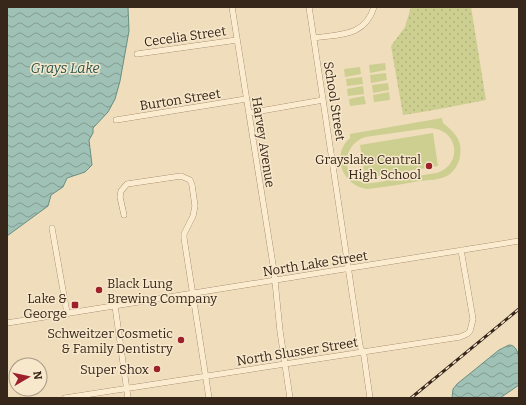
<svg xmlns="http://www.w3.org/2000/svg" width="526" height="405" font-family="Bitter,serif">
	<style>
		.green { fill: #cccf90; fill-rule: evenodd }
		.park { fill: url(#park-dots) }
		.water { fill: url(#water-waves); stroke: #678f82 }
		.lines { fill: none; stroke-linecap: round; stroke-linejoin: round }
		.minor-casing { stroke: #896c55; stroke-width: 6 }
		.minor { stroke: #fbebcf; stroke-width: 5.5 }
		.rail-casing { stroke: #37261a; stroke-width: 3 }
		.rail { stroke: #f7e8cc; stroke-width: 1.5; stroke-dasharray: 4.5; stroke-linecap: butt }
		.poi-dot { fill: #9c212b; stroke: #f7e8cc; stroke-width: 1.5 }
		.labels { text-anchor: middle; stroke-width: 3; stroke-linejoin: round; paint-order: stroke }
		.street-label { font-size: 13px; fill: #37261a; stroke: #f7e8cc }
		.poi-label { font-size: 13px; fill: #37261a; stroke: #f7e8cc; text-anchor: end }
		.water-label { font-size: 14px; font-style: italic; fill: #295851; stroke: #f7e8cc }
	</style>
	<defs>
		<pattern id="park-dots" width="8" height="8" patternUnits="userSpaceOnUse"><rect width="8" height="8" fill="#cccf90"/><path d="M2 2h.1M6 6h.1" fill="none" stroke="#b0b27c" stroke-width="1.8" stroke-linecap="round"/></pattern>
		<pattern id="water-waves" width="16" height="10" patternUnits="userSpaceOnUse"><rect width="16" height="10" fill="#a0c1b5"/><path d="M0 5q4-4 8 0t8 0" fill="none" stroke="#839d92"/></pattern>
	</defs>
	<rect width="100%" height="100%" fill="#f0ddbc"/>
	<!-- green -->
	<path class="green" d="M385 63 386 70 370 73 369 65Z
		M360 67 361 74 345 77 344 69Z
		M386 73 387 80 371 83 370 75Z
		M362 77 363 84 347 86 346 79Z
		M388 83 389 90 373 93 372 85Z
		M363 86 364 94 348 96 347 89Z
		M389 92 390 100 374 102 373 95Z
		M364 96 366 104 350 106 349 99Z
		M442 118 443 123C454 132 463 140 460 156 459 164 454 172 447 176 439 180 429 180 420 181 403 184 385 187 368 189 343 187 330 155 350 138V134ZM429 128C458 128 464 164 437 173 421 175 406 178 391 180 383 181 374 184 366 183 340 180 341 145 365 137Z
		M433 133 438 166 365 178 360 145Z"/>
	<!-- park -->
	<path class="park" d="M411 7H471L486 100C458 105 431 111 403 115L391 46 405 27Z"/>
	<!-- water -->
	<path class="water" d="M7 7H128L129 31 120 81 115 99 108 112 93 128V133L89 140 92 165 85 172 67 178 63 187 51 195 48 206 7 236Z
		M509 345C523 345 519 375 519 385L500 398H452L453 389 457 384 499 350Z"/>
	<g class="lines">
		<defs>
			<path id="minor" d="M232 7 274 271 280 331 290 398
				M309 7 360 346 364 356 370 398
				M314 38C339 34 365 37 374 7
				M137 54 237 40
				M249 113 323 100
				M116 120 246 99
				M124 215 120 197 121 191 127 184 181 176 190 180 192 185 195 206 193 216 184 234V238L209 398
				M52 228 67 313
				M115 306 128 398
				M7 323 519 241
				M65 398 460 337 467 334 470 331 473 319 461 250"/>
		</defs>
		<!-- minor casing -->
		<use href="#minor" class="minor-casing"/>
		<!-- minor -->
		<use href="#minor" class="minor"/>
		<defs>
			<path id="rail" d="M411 398 519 309"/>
		</defs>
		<!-- rail casing -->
		<use href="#rail" class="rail-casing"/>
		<!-- rail -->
		<use href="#rail" class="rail"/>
	</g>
	<!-- markers -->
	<g class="poi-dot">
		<circle cx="429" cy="166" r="4"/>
		<circle cx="99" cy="290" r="4"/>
		<rect x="71" y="301" width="8" height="8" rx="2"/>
		<circle cx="181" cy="340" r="4"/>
		<circle cx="157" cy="369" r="4"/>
	</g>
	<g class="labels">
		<!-- street labels -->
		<g class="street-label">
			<text transform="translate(185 36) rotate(-8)" y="5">Cecelia Street</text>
			<text transform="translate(180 99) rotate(-9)" y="5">Burton Street</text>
			<text transform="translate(335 101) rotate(81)" y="5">School Street</text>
			<text transform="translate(264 142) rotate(81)" y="5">Harvey Avenue</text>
			<text transform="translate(315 263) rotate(-9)" y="5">North Lake Street</text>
			<text transform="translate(297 351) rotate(-9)" y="5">North Slusser Street</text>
		</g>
		<!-- poi labels -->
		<g class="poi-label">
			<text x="421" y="164">Grayslake Central<tspan x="421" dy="15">High School</tspan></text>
			<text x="107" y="288" text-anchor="start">Black Lung<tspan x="107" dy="15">Brewing Company</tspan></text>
			<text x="67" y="303">Lake &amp;<tspan x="67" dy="15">George</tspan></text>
			<text x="173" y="338">Schweitzer Cosmetic<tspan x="173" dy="15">&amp; Family Dentistry</tspan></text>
			<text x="149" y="374">Super Shox</text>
		</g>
		<!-- water labels -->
		<g class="water-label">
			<text x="65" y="73">Grays Lake</text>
		</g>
	</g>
	<!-- border -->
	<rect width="526" height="405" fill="none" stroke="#37261a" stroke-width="16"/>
	<!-- north arrow -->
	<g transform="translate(28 377) rotate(81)"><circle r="19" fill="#f7e8cc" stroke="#aa9a85"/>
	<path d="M0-3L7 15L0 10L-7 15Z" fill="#9c212b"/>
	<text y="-6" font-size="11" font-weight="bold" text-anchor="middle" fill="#37261a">N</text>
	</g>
</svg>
